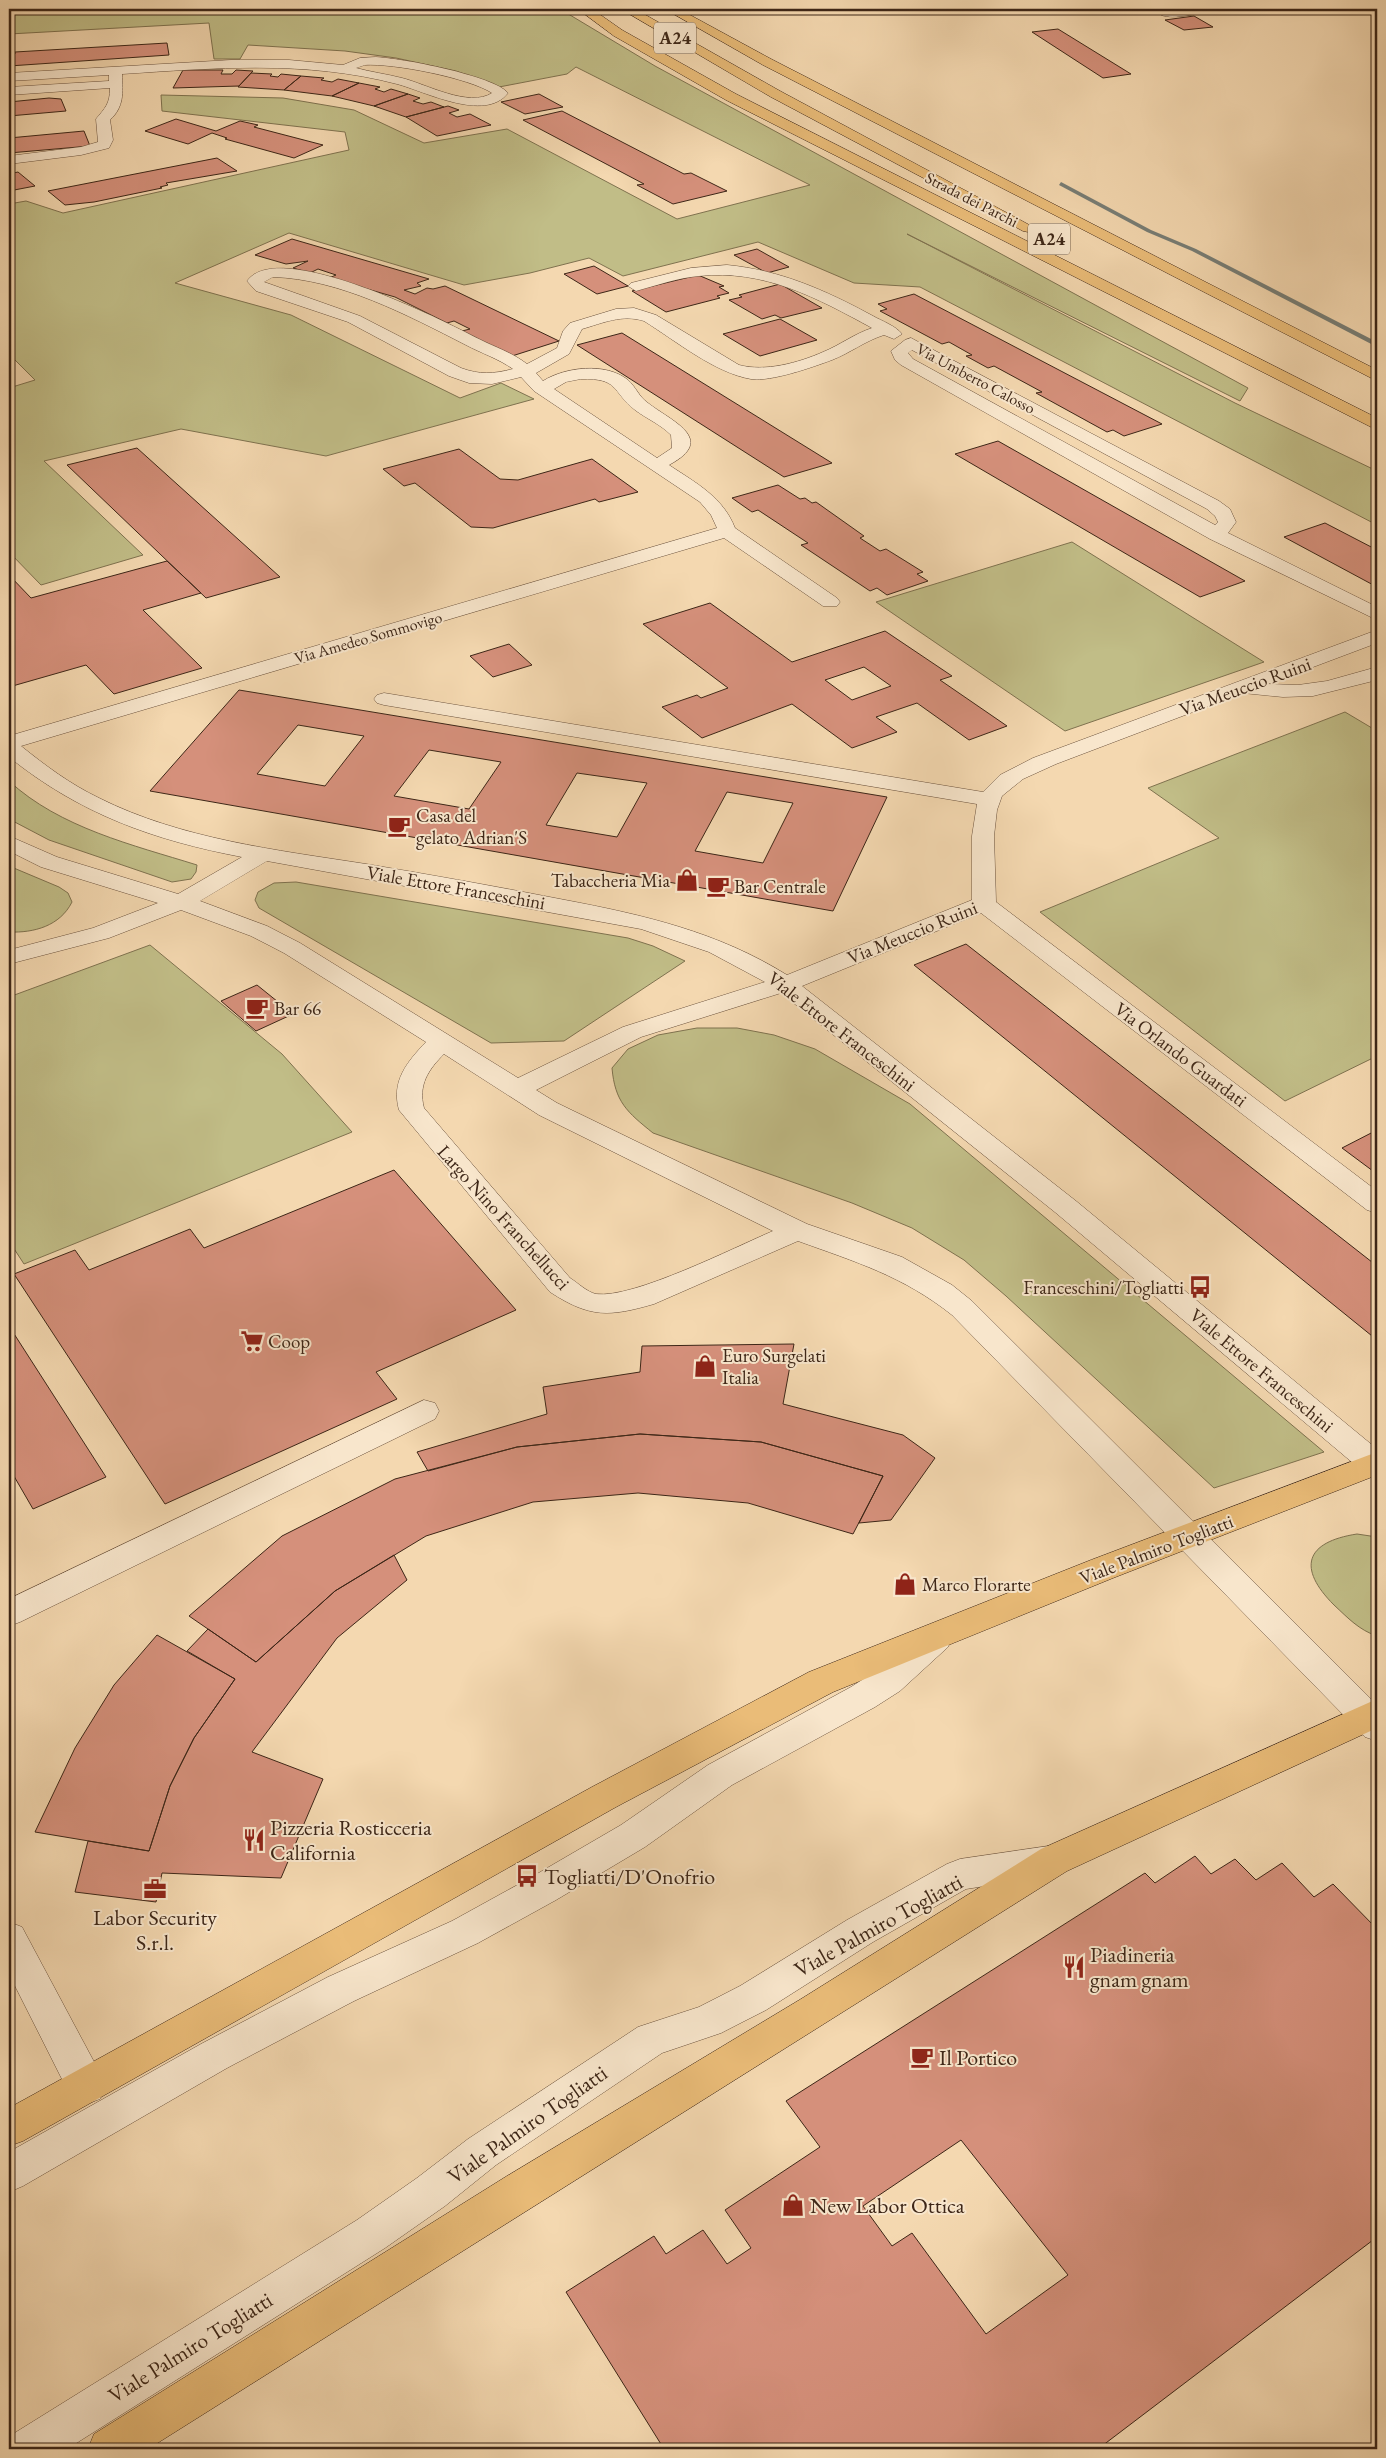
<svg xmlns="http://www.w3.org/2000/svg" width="1386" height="2458" font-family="'EB Garamond',serif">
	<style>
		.green { fill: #c1bd87; stroke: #7f724f }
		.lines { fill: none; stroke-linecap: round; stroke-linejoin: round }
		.stream { fill: #787e76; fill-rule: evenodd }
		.building { fill: #d5907b; stroke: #3d2617; fill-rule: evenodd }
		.minor-casing { stroke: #6b523d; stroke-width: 1 }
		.major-casing { stroke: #3d2617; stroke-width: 1 }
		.highway-casing { stroke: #3d2617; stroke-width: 1 }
		.minor { fill: #f8e6cc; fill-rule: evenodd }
		.major { fill: #eabc78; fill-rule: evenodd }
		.highway { fill: #eabc78; fill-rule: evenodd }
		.labels { text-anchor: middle; stroke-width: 4; stroke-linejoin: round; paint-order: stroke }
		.far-street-label { font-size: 16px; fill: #3d2617; stroke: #f8e6cc }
		.shield { fill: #f8e6cc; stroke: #75604d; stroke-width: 1 }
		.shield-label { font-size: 18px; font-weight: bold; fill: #3d2617 }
		.street-label { font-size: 19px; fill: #3d2617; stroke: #f8e6cc }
		.poi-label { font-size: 19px; fill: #3d2617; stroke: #f8e6cc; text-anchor: start }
		.near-poi-label { font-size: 22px; fill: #3d2617; stroke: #f8e6cc; text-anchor: start }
		.near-street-label { font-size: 22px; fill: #3d2617; stroke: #f8e6cc }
	</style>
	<rect width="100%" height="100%" fill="#f4d8b0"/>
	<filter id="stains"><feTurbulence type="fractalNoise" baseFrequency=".004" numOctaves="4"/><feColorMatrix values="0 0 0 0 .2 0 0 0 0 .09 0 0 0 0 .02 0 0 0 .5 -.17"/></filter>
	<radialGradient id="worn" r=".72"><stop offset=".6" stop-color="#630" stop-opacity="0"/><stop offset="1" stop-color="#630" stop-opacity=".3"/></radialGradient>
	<!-- green -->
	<path class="green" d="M9 9H560L655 66 1248 388 1240 401 907 234 1235 403 1377 471V525L920 287 854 283 758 242 623 276 589 258 530 273 464 285 289 233 175 283 291 315 460 398 501 383 534 399 326 456 181 429 44 461 143 555 41 585 9 552V388L35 380 9 354V204L26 201 63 213 349 150 345 132 162 111 161 95 283 98 354 110 424 143 507 129 677 219 810 185 576 67 567 74 499 87 456 71 396 58 345 51 248 45 240 59H214L209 23 9 34Z
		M1072 542 1264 662 1065 731 876 602Z
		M1345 712 1377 731V1056L1285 1101 1040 912 1219 838 1148 788Z
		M9 781C60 828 133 845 197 865L196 872 191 879 172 882 49 840 9 819Z
		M9 866 59 887 68 893 72 902C60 926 34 933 9 932Z
		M296 882 628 938 653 946 685 961 564 1041 491 1043 259 908 255 900 258 892 274 883Z
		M150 945 282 1054 352 1132 24 1264 9 1241V997Z
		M697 1028H737L774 1035 815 1049 910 1104 1324 1452 1214 1488 1006 1296 964 1260 912 1228 852 1203 653 1133C627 1112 615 1102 612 1068L628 1049 658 1035Z
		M1357 1534 1377 1537V1636C1359 1630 1348 1618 1334 1605 1297 1568 1305 1542 1357 1534Z"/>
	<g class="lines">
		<!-- stream -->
		<path class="stream" d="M1061 182 1151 230 1196 249 1377 342V347L1192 251 1147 232 1059 185Z"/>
	</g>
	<!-- building -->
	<path class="building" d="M1194 16 1213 27 1184 30 1165 20Z
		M1058 29 1131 74 1103 78 1032 32Z
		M167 43 169 55 9 66V54H15V52Z
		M183 70H223L221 74H232L236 70 253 71 239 86 173 88Z
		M251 73 272 74 270 76 278 77 281 74 301 76 284 90 238 87Z
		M301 76 324 78 321 80 332 82 338 79 359 83 332 96 284 90Z
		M359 83 380 87 375 89 384 92 391 89 408 94 374 106 332 96Z
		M408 94 420 98 413 101 423 104 431 102 444 107 406 117 374 106Z
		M539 94 563 107 525 114 501 102Z
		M49 98 61 99 66 111 9 116V102Z
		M448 106 459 110 449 113 457 117 470 114 491 125 437 136 406 117Z
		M562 111 684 174 691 173 727 191 673 204 637 185 644 184 523 120Z
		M176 119 216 131 240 121 258 125 254 127 323 145 294 158 225 139 227 138 212 133 188 144 145 131Z
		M84 131 90 146 9 153V138Z
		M217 158 237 171 166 183 168 185 160 187 162 188 94 202 65 205 48 191Z
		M18 172 35 186 9 191V174Z
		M292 239 429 279 417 283 421 286 404 290 415 294 427 288 433 289 445 286 559 341 512 356 462 331 470 329 454 321 447 323 395 297 329 278 336 275 318 269 310 273 293 268 308 261 286 264 255 255Z
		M757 249 789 267 767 273 734 255Z
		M594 266 628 286 597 294 564 274Z
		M698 275 724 286 719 287 729 293 717 296 720 298 666 312 632 291Z
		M780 284 822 308 781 318 775 315 762 319 729 300 742 297 739 295Z
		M914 294 1162 424 1124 436 1113 430 1107 432 1036 393 1042 392 994 366 988 368 966 356 972 355 949 342 942 344 880 311 887 309 878 304Z
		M780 319 817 340 760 356 723 334Z
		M622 333 832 463 784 477 577 345Z
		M998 441 1245 581 1200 597 955 454Z
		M137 448 280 577 206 598 67 465Z
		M459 449 500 479 518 480 592 459 638 492 599 502 595 499 493 528 471 527 415 483 404 486 383 469Z
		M778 485 800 499 805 498 812 503 816 502 864 536 860 538 880 551 886 549 923 572 917 574 928 581 887 595 877 588 870 591 801 545 808 543 758 510 752 512 732 498Z
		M1325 523 1377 550V587L1284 537Z
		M167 561 201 593 143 610 202 668 114 694 86 665 9 687V575L31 598Z
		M710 603 792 662 885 631 952 676 940 680 1007 726 969 740 917 703 876 717 897 732 852 748 792 704 702 738 662 707 697 695 701 698 728 688 643 624ZM864 667 891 686 852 700 825 680Z
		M509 644 532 665 493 677 470 656Z
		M239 690 887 797 833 911 150 791ZM298 725 364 736 325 786 257 774ZM429 750 501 762 469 809 394 796ZM577 773 647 783 617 837 546 825ZM727 792 793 803 763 863 695 851Z
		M966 944 1377 1266V1340L914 965Z
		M257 985 293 1014 256 1031 221 1001Z
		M1377 1130V1174L1342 1148Z
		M394 1170 516 1310 376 1372 397 1399 165 1504 14 1274 75 1250 89 1270 190 1229 204 1248Z
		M9 1326 106 1477 33 1509 11 1471 9 1472Z
		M794 1344 783 1404 903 1435 935 1458 891 1520 859 1523 883 1476 761 1442 640 1434 517 1447 428 1471 417 1452 547 1414 543 1387 640 1372 642 1346Z
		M640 1434 761 1442 883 1476 853 1534 748 1503 638 1493 533 1502 426 1536 335 1591 256 1662 189 1616 282 1536 395 1479 517 1447Z
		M394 1555 407 1580 337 1638 252 1752 323 1779 281 1878 162 1873 156 1902 75 1892 88 1841 149 1851 170 1786 194 1738 235 1679 187 1651 208 1629 256 1662 335 1591Z
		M157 1635 235 1679 194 1738 170 1786 149 1851 35 1832 75 1748 114 1685Z
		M1195 1856 1211 1874 1235 1859 1256 1880 1282 1863 1314 1897 1333 1884 1377 1929V2237L1098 2449H664L566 2292 654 2236 666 2254 703 2230 727 2264 751 2248 725 2210 820 2147 786 2101 1145 1873 1155 1883ZM961 2140 1068 2275 986 2334 912 2233 892 2246 863 2206Z"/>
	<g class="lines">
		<defs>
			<path id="minor" d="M1178 9H1208C1202 15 1166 20 1160 14L1162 11Z
				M376 57C400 58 495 76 508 93 485 123 424 91 397 84 306 60 214 68 122 74 123 93 124 107 110 120L113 140 109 148 81 155 9 164V156L81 147 98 142 96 119C105 108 110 104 110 88L9 95V87L109 81V75L9 81V73L231 60H289L343 65 360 58ZM365 65C393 63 469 78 492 93 469 108 426 84 402 78 386 74 371 72 356 68Z
				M727 265C780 270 825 290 873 316 882 321 896 326 902 334L894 339 884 335C865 341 850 353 832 360 813 367 771 382 751 379 715 373 676 341 644 321 622 314 603 323 582 329L569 354 536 373 543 381C565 367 606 362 628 380 636 387 639 397 648 403 671 421 718 439 669 465 696 483 723 497 735 528L837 598 840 602 837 606H823L724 538 21 746C46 766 70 784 99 798 181 839 276 850 366 864 432 875 499 887 565 900 644 915 718 932 787 975L972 900V836L977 804 384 705 377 703 374 699 377 695 384 693 983 792 1000 775 1033 758 1377 630V643L1268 684 1298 685 1327 681 1377 667V680L1313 696 1283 697 1243 693 1056 764 1023 779 1002 796 997 810 994 836 996 902 1377 1191V1213L1367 1210 981 913 802 986 1076 1201 1377 1449V1477L1366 1474 1056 1213 781 993 641 1037 536 1090 557 1103 807 1224 902 1257 952 1285 972 1301 1377 1705V1741L1365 1737 952 1315C903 1276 856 1262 798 1241L654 1304C609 1317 590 1318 550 1292L399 1110C391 1081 407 1062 426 1042L284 953 251 936 181 910 109 938 9 964V950L93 928 158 903 41 867 9 851V836L57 857 178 894 242 857C153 840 80 814 9 757V736L717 528 711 515 700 502 534 391 521 377 492 384 469 383 449 376 348 322 256 291 247 281C278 237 442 320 479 339 495 347 513 353 527 364L557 348 563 331 570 323 616 309 634 308 656 315 739 365C765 372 798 363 823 352 840 345 854 334 872 328 817 298 764 269 699 276 678 278 657 285 636 291L628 286 631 283 691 268ZM273 277C340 279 407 315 466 345 481 353 499 359 513 369 493 374 480 375 461 368L360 316 264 282ZM581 379C620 378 611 391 635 410 647 419 660 424 671 435L672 448 657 458 554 389 566 382ZM267 861 641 929 709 952 765 982 623 1027 518 1078 300 943 267 926 200 901ZM444 1054 539 1115 773 1231C735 1247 633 1299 596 1294 587 1292 578 1283 570 1278L424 1108C418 1085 428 1070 444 1054Z
				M911 338 1219 501 1230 509 1236 522 1228 533 1377 607V620L1210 539 901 365 895 360 891 351 905 340ZM912 350 1207 509 1215 516 1218 522 1215 525 913 359 908 353Z
				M424 1400 435 1403 439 1411 435 1419 20 1622 9 1626V1599Z
				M936 1625 948 1629 952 1638 948 1647 900 1691 875 1707 732 1785 645 1847 556 1900 478 1943 354 2001 227 2068 23 2186 9 2192V2152L201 2044 328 1977 452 1921 530 1878 621 1825 708 1765 851 1687 876 1671 924 1629Z
				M1049 1846 1062 1850 1067 1861 1062 1872 1049 1876 966 1889 873 1942 766 2010 721 2033 662 2053 496 2165 445 2206 385 2248 67 2449H9L13 2434 357 2220 417 2178 468 2139 638 2027 699 2007 740 1986 847 1920 947 1864 960 1859Z
				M9 1922 22 1927 100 2073 105 2086 100 2099 86 2104 72 2099 9 1974Z"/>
			<path id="major" d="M1377 1452V1475L1113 1578 833 1692 616 1807 23 2141 9 2146V2108L592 1787 809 1672 1091 1560Z
				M1377 1699V1728L1067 1871 148 2449H88L94 2434 507 2176 801 1999 1041 1849Z"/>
			<path id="highway" d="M578 9H592L622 30 736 94 1377 418V430L726 100 614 36Z
				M621 9H635L780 91 1035 228 1028 232 1023 231 771 97Z
				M665 9H679L771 59 1377 370V381L763 65Z"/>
		</defs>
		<!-- minor casing -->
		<use href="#minor" class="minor-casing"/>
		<!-- major casing -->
		<use href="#major" class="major-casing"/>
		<!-- highway casing -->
		<use href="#highway" class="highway-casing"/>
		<!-- minor -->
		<use href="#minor" class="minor"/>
		<!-- major -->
		<use href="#major" class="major"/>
		<!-- highway -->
		<use href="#highway" class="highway"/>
	</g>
	<!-- icons -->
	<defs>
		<symbol id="cafe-bare" viewBox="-9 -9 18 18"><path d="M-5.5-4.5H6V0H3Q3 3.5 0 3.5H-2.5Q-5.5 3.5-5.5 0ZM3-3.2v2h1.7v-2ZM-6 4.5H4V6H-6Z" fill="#8f2418" stroke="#f8e6cc" stroke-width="2.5" paint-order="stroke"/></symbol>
		<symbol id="shop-bare" viewBox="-9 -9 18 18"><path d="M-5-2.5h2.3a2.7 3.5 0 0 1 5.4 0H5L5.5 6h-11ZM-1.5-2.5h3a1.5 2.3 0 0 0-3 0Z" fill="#8f2418" stroke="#f8e6cc" stroke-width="2.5" paint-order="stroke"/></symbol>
		<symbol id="bus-bare" viewBox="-9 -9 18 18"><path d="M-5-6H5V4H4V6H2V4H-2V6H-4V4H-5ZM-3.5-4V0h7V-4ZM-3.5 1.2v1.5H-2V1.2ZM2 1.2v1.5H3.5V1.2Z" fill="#8f2418" stroke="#f8e6cc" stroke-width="2.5" paint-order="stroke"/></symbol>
		<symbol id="supermarket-bare" viewBox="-9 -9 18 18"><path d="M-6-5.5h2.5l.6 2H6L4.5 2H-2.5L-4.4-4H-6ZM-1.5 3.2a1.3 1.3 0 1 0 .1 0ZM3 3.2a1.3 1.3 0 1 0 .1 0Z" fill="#8f2418" stroke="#f8e6cc" stroke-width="2.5" paint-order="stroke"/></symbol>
		<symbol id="restaurant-bare" viewBox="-9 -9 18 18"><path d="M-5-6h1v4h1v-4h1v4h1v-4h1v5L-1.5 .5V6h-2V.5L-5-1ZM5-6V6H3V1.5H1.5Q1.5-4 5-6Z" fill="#8f2418" stroke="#f8e6cc" stroke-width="2.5" paint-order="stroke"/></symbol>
		<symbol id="office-bare" viewBox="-9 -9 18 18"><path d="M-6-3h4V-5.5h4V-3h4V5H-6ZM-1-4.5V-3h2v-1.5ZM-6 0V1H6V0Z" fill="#8f2418" stroke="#f8e6cc" stroke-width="2.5" paint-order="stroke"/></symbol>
	</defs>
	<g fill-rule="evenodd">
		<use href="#cafe-bare" x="383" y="810" width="32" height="32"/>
		<use href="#shop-bare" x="671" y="864" width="32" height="32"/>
		<use href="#cafe-bare" x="702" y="870" width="32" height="32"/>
		<use href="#cafe-bare" x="241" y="992" width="32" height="32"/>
		<use href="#bus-bare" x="1184" y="1271" width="32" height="32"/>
		<use href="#supermarket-bare" x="236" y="1325" width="32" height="32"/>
		<use href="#shop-bare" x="689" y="1350" width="32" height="32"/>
		<use href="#shop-bare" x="889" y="1568" width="32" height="32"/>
		<use href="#restaurant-bare" x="238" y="1824" width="32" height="32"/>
		<use href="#bus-bare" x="511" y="1860" width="32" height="32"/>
		<use href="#office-bare" x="139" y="1873" width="32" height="32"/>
		<use href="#restaurant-bare" x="1058" y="1951" width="32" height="32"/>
		<use href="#cafe-bare" x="906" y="2041" width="32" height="32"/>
		<use href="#shop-bare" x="777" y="2189" width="32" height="32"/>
	</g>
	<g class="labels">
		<!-- far-street labels -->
		<g class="far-street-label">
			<text transform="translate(972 199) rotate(27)" y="6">Strada dei Parchi</text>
			<text transform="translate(976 378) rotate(28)" y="6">Via Umberto Calosso</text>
			<text transform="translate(368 637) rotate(-16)" y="6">Via Amedeo Sommovigo</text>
		</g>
		<!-- shield labels -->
		<g class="shield">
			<rect x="654" y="22.5" width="42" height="31" rx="4"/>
			<rect x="1028" y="223.5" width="42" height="31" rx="4"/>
		</g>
		<g class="shield-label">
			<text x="675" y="44">A24</text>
			<text x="1049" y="245">A24</text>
		</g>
		<!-- street labels -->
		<g class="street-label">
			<text transform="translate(1245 686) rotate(-20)" y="7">Via Meuccio Ruini</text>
			<text transform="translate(456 887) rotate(10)" y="7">Viale Ettore Franceschini</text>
			<text transform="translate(912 932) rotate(-22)" y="7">Via Meuccio Ruini</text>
			<text transform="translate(842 1031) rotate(38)" y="7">Viale Ettore Franceschini</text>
			<text transform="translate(1181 1054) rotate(37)" y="7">Via Orlando Guardati</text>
			<text transform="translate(504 1217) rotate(48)" y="7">Largo Nino Franchellucci</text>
			<text transform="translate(1262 1370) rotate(40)" y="7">Viale Ettore Franceschini</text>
			<text transform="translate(1156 1549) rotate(-21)" y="7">Viale Palmiro Togliatti</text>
		</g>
		<!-- poi labels -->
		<g class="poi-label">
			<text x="416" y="822">Casa del<tspan x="416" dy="22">gelato Adrian'S</tspan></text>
			<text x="670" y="887" text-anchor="end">Tabaccheria Mia</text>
			<text x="734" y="893">Bar Centrale</text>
			<text x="274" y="1015">Bar 66</text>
			<text x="1184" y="1294" text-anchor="end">Franceschini/Togliatti</text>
			<text x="268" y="1348">Coop</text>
			<text x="722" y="1362">Euro Surgelati<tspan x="722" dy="22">Italia</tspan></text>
			<text x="922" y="1591">Marco Florarte</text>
		</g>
		<!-- near-poi labels -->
		<g class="near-poi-label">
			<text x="270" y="1835">Pizzeria Rosticceria<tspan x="270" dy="25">California</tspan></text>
			<text x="544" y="1884">Togliatti/D'Onofrio</text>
			<text x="155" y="1925" text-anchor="middle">Labor Security<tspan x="155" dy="25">S.r.l.</tspan></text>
			<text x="1090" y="1962">Piadineria<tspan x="1090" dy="25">gnam gnam</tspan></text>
			<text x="939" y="2065">Il Portico</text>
			<text x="810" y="2213">New Labor Ottica</text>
		</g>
		<!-- near-street labels -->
		<g class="near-street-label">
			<text transform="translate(878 1925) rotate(-29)" y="8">Viale Palmiro Togliatti</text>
			<text transform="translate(527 2124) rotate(-35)" y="8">Viale Palmiro Togliatti</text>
			<text transform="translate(190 2347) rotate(-32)" y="8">Viale Palmiro Togliatti</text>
		</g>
	</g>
	<!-- margin -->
	<rect width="1386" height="2458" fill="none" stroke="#f4d8b0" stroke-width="30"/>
	<rect x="10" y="10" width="1366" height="2438" fill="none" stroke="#3d2617" stroke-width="2.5"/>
	<rect x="15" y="15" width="1356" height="2428" fill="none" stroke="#3d2617"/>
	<rect width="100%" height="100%" filter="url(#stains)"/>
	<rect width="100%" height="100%" fill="url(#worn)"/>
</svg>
